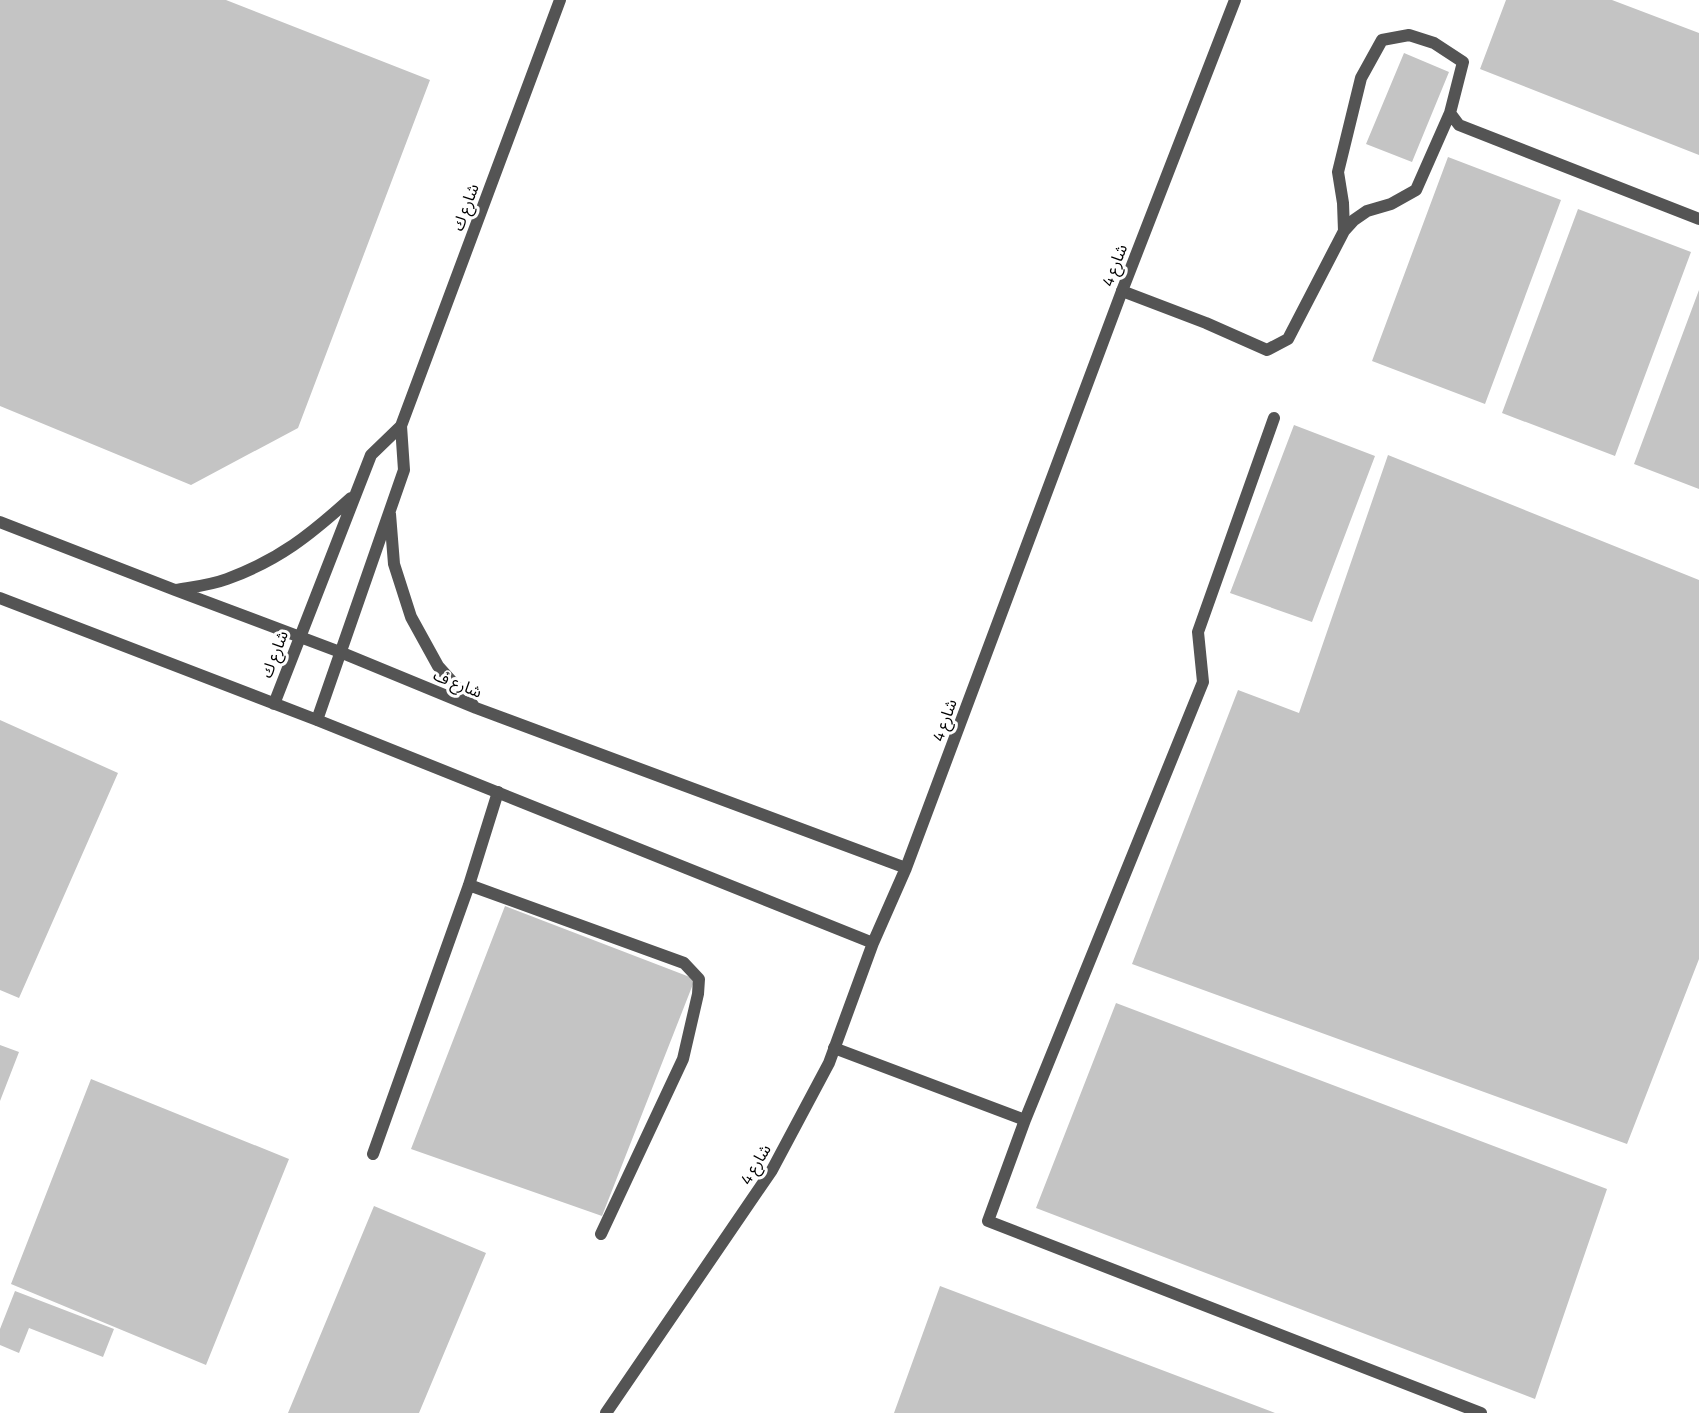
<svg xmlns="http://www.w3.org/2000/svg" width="1699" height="1413" font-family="'Titillium Web','Noto Sans Arabic',sans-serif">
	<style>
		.building { fill: #c4c4c4 }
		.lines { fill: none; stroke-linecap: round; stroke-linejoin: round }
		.service { stroke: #545454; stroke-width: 12 }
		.minor { stroke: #545454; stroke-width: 12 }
		.labels { text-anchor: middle; stroke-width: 6; stroke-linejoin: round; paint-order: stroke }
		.street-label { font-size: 16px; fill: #000; stroke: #fff }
	</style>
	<rect width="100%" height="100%" fill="#fff"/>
	<!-- building -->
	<path class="building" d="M0 0H226L430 80 298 428 191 485 0 406Z
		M1506 0H1612L1699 33V155L1480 69Z
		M1404 53 1449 72 1412 162 1366 144Z
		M1448 157 1561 200 1485 404 1372 361Z
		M1578 209 1691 252 1615 456 1502 413Z
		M1699 290V489L1634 464Z
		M1294 425 1375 456 1312 622 1230 593Z
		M1388 455 1699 580V959L1627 1144 1132 964 1238 690 1299 713Z
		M0 720 118 773 19 998 0 990Z
		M505 906 695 979 602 1216 411 1149Z
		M1116 1003 1607 1189 1535 1399 1036 1208Z
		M0 1045 19 1052 0 1101Z
		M91 1079 289 1159 206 1365 11 1284Z
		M374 1206 486 1253 419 1413H288Z
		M940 1286 1275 1413H894Z
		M15 1291 114 1329 103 1357 29 1328 19 1353 0 1345V1329Z"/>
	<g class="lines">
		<!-- service -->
		<path class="service" d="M1344 231 1343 203 1338 172 1361 78 1382 40 1409 35 1434 43 1463 62 1450 113
			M1122 291 1206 323 1267 350 1288 339 1344 231 1354 220 1367 211 1391 204 1416 190 1450 113 1459 125 1699 219
			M469 885 684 963 699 979 698 994 683 1059 601 1234
			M834 1048 1025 1120 1203 682 1198 632 1274 418
			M1025 1120 988 1221 1481 1413
			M373 1154 469 885 498 792"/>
		<!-- minor -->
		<path class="minor" d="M390 514 394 564 411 617 438 666 473 705
			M0 522 175 590 340 652 476 708 906 868
			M176 590C193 587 211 585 227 579 279 560 310 535 351 498
			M0 598 317 720 873 943
			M274 704 371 455 401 426
			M317 720 404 470 401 426 560 0
			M606 1413 772 1170 829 1063 873 943 906 868 1122 291 1235 0"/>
	</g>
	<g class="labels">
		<!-- street labels -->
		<g class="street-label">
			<text transform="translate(465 207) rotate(-70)" y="6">شارع ك</text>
			<text transform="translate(1114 265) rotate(-69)" y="6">شارع 4</text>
			<text transform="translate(274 654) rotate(-69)" y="6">شارع ك</text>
			<text transform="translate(458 683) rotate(22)" y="6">شارع ف</text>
			<text transform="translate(944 720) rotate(-70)" y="6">شارع 4</text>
			<text transform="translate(755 1164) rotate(-59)" y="6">شارع 4</text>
		</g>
	</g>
</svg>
